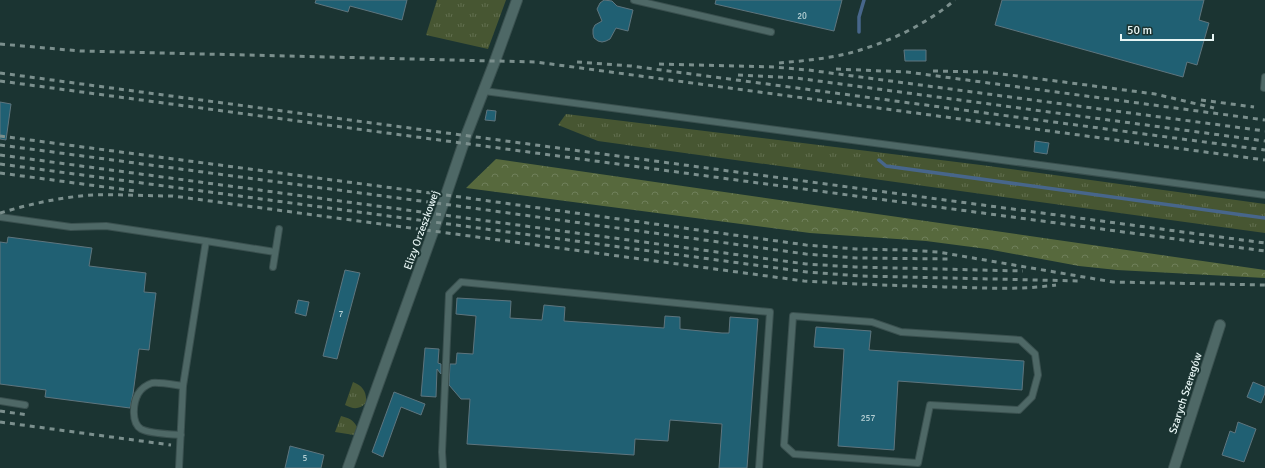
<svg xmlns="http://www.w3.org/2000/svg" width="1265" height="468" font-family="Signika,sans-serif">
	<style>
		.grass { fill: url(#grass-tufts) }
		.forest { fill: url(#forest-crowns) }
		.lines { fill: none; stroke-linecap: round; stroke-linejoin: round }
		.stream { stroke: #47668b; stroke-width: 3.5 }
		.building { fill: #206073; stroke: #5e757e }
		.service-casing { stroke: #3a504f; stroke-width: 8 }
		.minor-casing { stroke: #3a504f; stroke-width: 12 }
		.service { stroke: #4e6866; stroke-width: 6 }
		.minor { stroke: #4e6866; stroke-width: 10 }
		.rail { stroke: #7b8f8d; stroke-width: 3; stroke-dasharray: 5 5; stroke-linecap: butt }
		.labels { text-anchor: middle; stroke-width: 4; stroke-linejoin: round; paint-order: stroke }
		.number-label { font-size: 9px; fill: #b6d0d4 }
		.street-label { font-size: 11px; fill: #e8f6f5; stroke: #1b3432 }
	</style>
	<defs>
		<pattern id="grass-tufts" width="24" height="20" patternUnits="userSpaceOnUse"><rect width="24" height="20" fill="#475632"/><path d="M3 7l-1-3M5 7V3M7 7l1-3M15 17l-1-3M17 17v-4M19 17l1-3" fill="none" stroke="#626f50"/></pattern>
		<pattern id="forest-crowns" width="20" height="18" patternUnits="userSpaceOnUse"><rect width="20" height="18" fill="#57693d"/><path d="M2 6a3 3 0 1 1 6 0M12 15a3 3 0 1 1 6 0" fill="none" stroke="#6f7f5a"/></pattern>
	</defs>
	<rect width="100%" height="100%" fill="#1b3432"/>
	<!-- grass -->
	<path class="grass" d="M437 0H506L488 49 426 35Z
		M566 114 981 165 1265 204V233L598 141 558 125Z
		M353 382C363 386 367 392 366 403 359 410 353 409 345 405Z
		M341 416C348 418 353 419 357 427L354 435 335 432Z"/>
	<!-- forest -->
	<path class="forest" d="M496 159 1265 270V278L1117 270 1079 266 987 249 926 241 810 233 466 188Z"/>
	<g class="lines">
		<!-- stream -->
		<path class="stream" d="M859 32V17L864 0
			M879 160 886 166 1265 218"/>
	</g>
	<!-- building -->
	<path class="building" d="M316 0H407L402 20 350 6 348 12 315 3Z
		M604 0 612 1 617 6 633 10 628 31 616 28 610 39 606 41 602 42 598 41 594 38 593 34V29L595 25 602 21 597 9 600 3Z
		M716 0H842L834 31 715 4Z
		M1002 0H1204L1199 20 1209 23 1197 65 1187 62 1183 77 995 25Z
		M904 50H926V61H905Z
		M0 102 11 104 6 140 0 139Z
		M487 110 496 111 495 121 485 120Z
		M1035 141 1049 143 1047 154 1034 152Z
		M8 237 92 248 89 266 146 273 144 292 156 293 149 350 139 349 133 394 130 408 45 397 46 390 0 384V242L7 243Z
		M345 270 360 273 337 359 323 356Z
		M457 298 511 301 510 318 542 320 544 305 565 307 564 321 664 328 665 316 680 317V329L722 333H729L730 317 758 319 747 468H719L722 424 670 420 668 441 635 439 634 455 467 444 470 399H461L449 385 450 364H456L457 353 473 354 476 316 456 314Z
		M298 300 309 302 306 316 295 313Z
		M816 327 871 331 869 350 1024 361 1022 390 898 381 894 450 838 446 844 349 814 347Z
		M425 348 439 349 438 363 441 364V374L437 369 436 397 421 396Z
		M1253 382 1265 387V393L1261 403 1247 397Z
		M394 392 425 404 421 415 401 407 383 457 372 452Z
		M1238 422 1256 429 1244 462 1222 455 1230 431 1235 433Z
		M290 446 324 455 321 468H285Z"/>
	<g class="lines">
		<defs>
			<path id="service" d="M634 0 771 32
				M1264 88 1265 77
				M484 91 1265 195
				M0 217 71 227 106 226 206 241 183 386 179 468
				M206 241 275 252
				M273 267 279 229
				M793 316 872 322 901 332 1020 340 1035 354 1038 375 1032 397 1019 410 930 405 918 463 794 454 784 445Z
				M0 401 25 405
				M181 435C170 434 150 434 141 429 131 423 133 403 138 394 141 389 146 385 152 383 160 382 175 385 183 386
				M443 468 442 452 449 294 461 282 770 312 759 468"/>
			<path id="minor" d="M348 468 443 204 466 136 495 61 517 0
				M1174 468 1220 325"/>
		</defs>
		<!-- service casing -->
		<use href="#service" class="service-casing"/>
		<!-- minor casing -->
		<use href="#minor" class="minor-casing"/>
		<!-- service -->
		<use href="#service" class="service"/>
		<!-- minor -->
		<use href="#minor" class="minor"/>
		<!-- rail -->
		<path class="rail" d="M0 44 80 51 536 62 1265 160
			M577 62 631 66 1265 150
			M779 63C801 61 824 59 846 54 885 44 924 26 955 0
			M659 64 774 67 808 70 1265 131
			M836 69 907 72 1265 120
			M933 71 985 72 1010 75 1155 94 1214 108
			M0 73 1265 243
			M738 75 796 78 1265 141
			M0 81 1265 251
			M1201 100 1254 107
			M0 136 446 195 806 245 856 249 905 250 938 252 1113 282 1265 285
			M0 145 443 204 806 254 856 258 952 259
			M0 155 806 264 855 267 1023 271
			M0 164 807 272 861 276 1081 281
			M0 173 135 191
			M0 213C30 204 61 197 93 195 119 194 146 196 173 196L804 281C852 284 901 286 950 287 985 288 1021 290 1056 285
			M0 411 28 415
			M0 422 171 445"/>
	</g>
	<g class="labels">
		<!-- number labels -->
		<g class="number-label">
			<text x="802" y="19">20</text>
			<text x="341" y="317">7</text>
			<text x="868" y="421">257</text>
			<text x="305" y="461">5</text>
		</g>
		<!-- street labels -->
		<g class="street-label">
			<text transform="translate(421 230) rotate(-70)" y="4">Elizy Orzeszkowej</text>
			<text transform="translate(1185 393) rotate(-72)" y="4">Szarych Szeregów</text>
		</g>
	</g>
	<!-- scale -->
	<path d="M1121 34v6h92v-6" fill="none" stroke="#e8f6f5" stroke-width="2"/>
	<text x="1127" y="34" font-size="12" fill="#e8f6f5" stroke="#1b3432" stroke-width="3" paint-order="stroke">50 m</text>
</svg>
